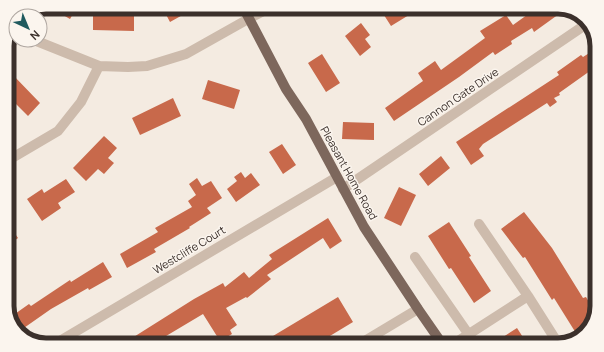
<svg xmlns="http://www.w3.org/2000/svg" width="604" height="352" font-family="Manrope,sans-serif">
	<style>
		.building { fill: #c8694b }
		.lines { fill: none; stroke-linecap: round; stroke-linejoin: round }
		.minor { stroke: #cdbbac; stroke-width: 10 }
		.major { stroke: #7d675c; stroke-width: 10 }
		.labels { text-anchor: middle; stroke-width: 3; stroke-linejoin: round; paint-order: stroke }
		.street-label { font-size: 11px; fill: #3b302b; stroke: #fbf5ee }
		.rim { fill: none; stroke: #3b302b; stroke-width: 5 }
	</style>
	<rect width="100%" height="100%" fill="#f4ebe1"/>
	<!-- building -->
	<path class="building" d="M49 7H77L70 19Z
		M162 7H197L170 22Z
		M390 7H422L391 26 382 12Z
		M538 7H554L559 14 534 32 532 28 511 41 512 44 495 55 493 52 459 77 394 121 385 108 423 81 418 73 435 61 441 70 485 38 480 31 506 15 513 25Z
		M93 12 134 13V31L93 30Z
		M361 23 370 35 365 39 371 47 360 56 345 36Z
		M597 48V66L559 93 560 95 554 98 557 102 550 107 547 103 483 144 479 149 484 156 471 165 456 142 559 75 557 72 581 55 583 57Z
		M322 54 340 83 326 92 308 63Z
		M12 74 40 103 28 116 7 95V79Z
		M208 80 240 90 234 109 202 99Z
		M173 98 181 116 140 135 132 118Z
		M343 122 374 123V140L342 139Z
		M104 136 117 148 108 158 114 163 104 174 98 169 86 181 73 168Z
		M282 144 296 165 283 174 269 152Z
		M441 156 450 168 428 186 419 174Z
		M241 172 245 178 251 173 260 185 236 202 227 189 237 181 234 177Z
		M197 178 202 186 211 181 222 198 207 208 211 213 189 227 190 228 154 249 156 252 127 268 120 254 158 232 155 228 192 207 188 201 196 195 189 184Z
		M66 179 75 192 58 203 61 208 42 221 27 199 42 189 44 193Z
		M399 187 416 195 401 226 384 218Z
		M524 212 552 248 583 298 586 297 595 312 592 326 579 338 554 298 552 300 525 257 523 258 501 229Z
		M328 218 342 241 330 249 323 238 267 275 271 279 247 298 246 297 226 308 237 325 230 330 232 334 220 341 203 314 151 345H121L194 299 223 283 225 287 244 272 249 278 272 259 269 255Z
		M7 222 18 238 7 246Z
		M449 222 471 256 469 257 491 291 474 303 451 268 449 269 428 236Z
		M103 262 112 277 89 290 88 288 51 309 21 330 12 316 29 304 31 306 70 280 71 282Z
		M338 297 353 322 315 345H258Z
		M517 328 528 345H504L500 339Z"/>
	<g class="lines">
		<!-- minor -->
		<path class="minor" d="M14 30 16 31
			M34 40 99 66 128 67 147 66 186 54 250 18 271 7
			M7 161 58 131 81 102 99 66
			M343 189 585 25
			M415 257 476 345
			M528 296 559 345
			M53 345 337 177
			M358 345 418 309
			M452 345 528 296 479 224"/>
		<!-- major -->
		<path class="major" d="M243 7 286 89 306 119 364 227 418 309 443 345"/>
	</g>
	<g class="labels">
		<!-- street labels -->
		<g class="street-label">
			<text transform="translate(458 97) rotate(-34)" y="4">Cannon Gate Drive</text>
			<text transform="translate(349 173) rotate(61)" y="4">Pleasant Home Road</text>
			<text transform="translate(189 250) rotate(-31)" y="4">Westcliffe Court</text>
		</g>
	</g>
	<!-- crop -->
	<path d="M0 0H604V352H0ZM46 14H558A32 32 0 0 1 590 46V306A32 32 0 0 1 558 338H46A32 32 0 0 1 14 306V46A32 32 0 0 1 46 14Z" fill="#fbf5ee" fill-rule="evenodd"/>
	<path class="rim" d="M46 14H558A32 32 0 0 1 590 46V306A32 32 0 0 1 558 338H46A32 32 0 0 1 14 306V46A32 32 0 0 1 46 14Z"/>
	<!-- north arrow -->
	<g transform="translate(28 28) rotate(136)"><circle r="19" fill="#fbf5ee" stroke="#aea6a0"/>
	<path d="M0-3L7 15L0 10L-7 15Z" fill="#1f5a5e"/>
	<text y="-6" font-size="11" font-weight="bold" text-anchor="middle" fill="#3b302b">N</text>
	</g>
</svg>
